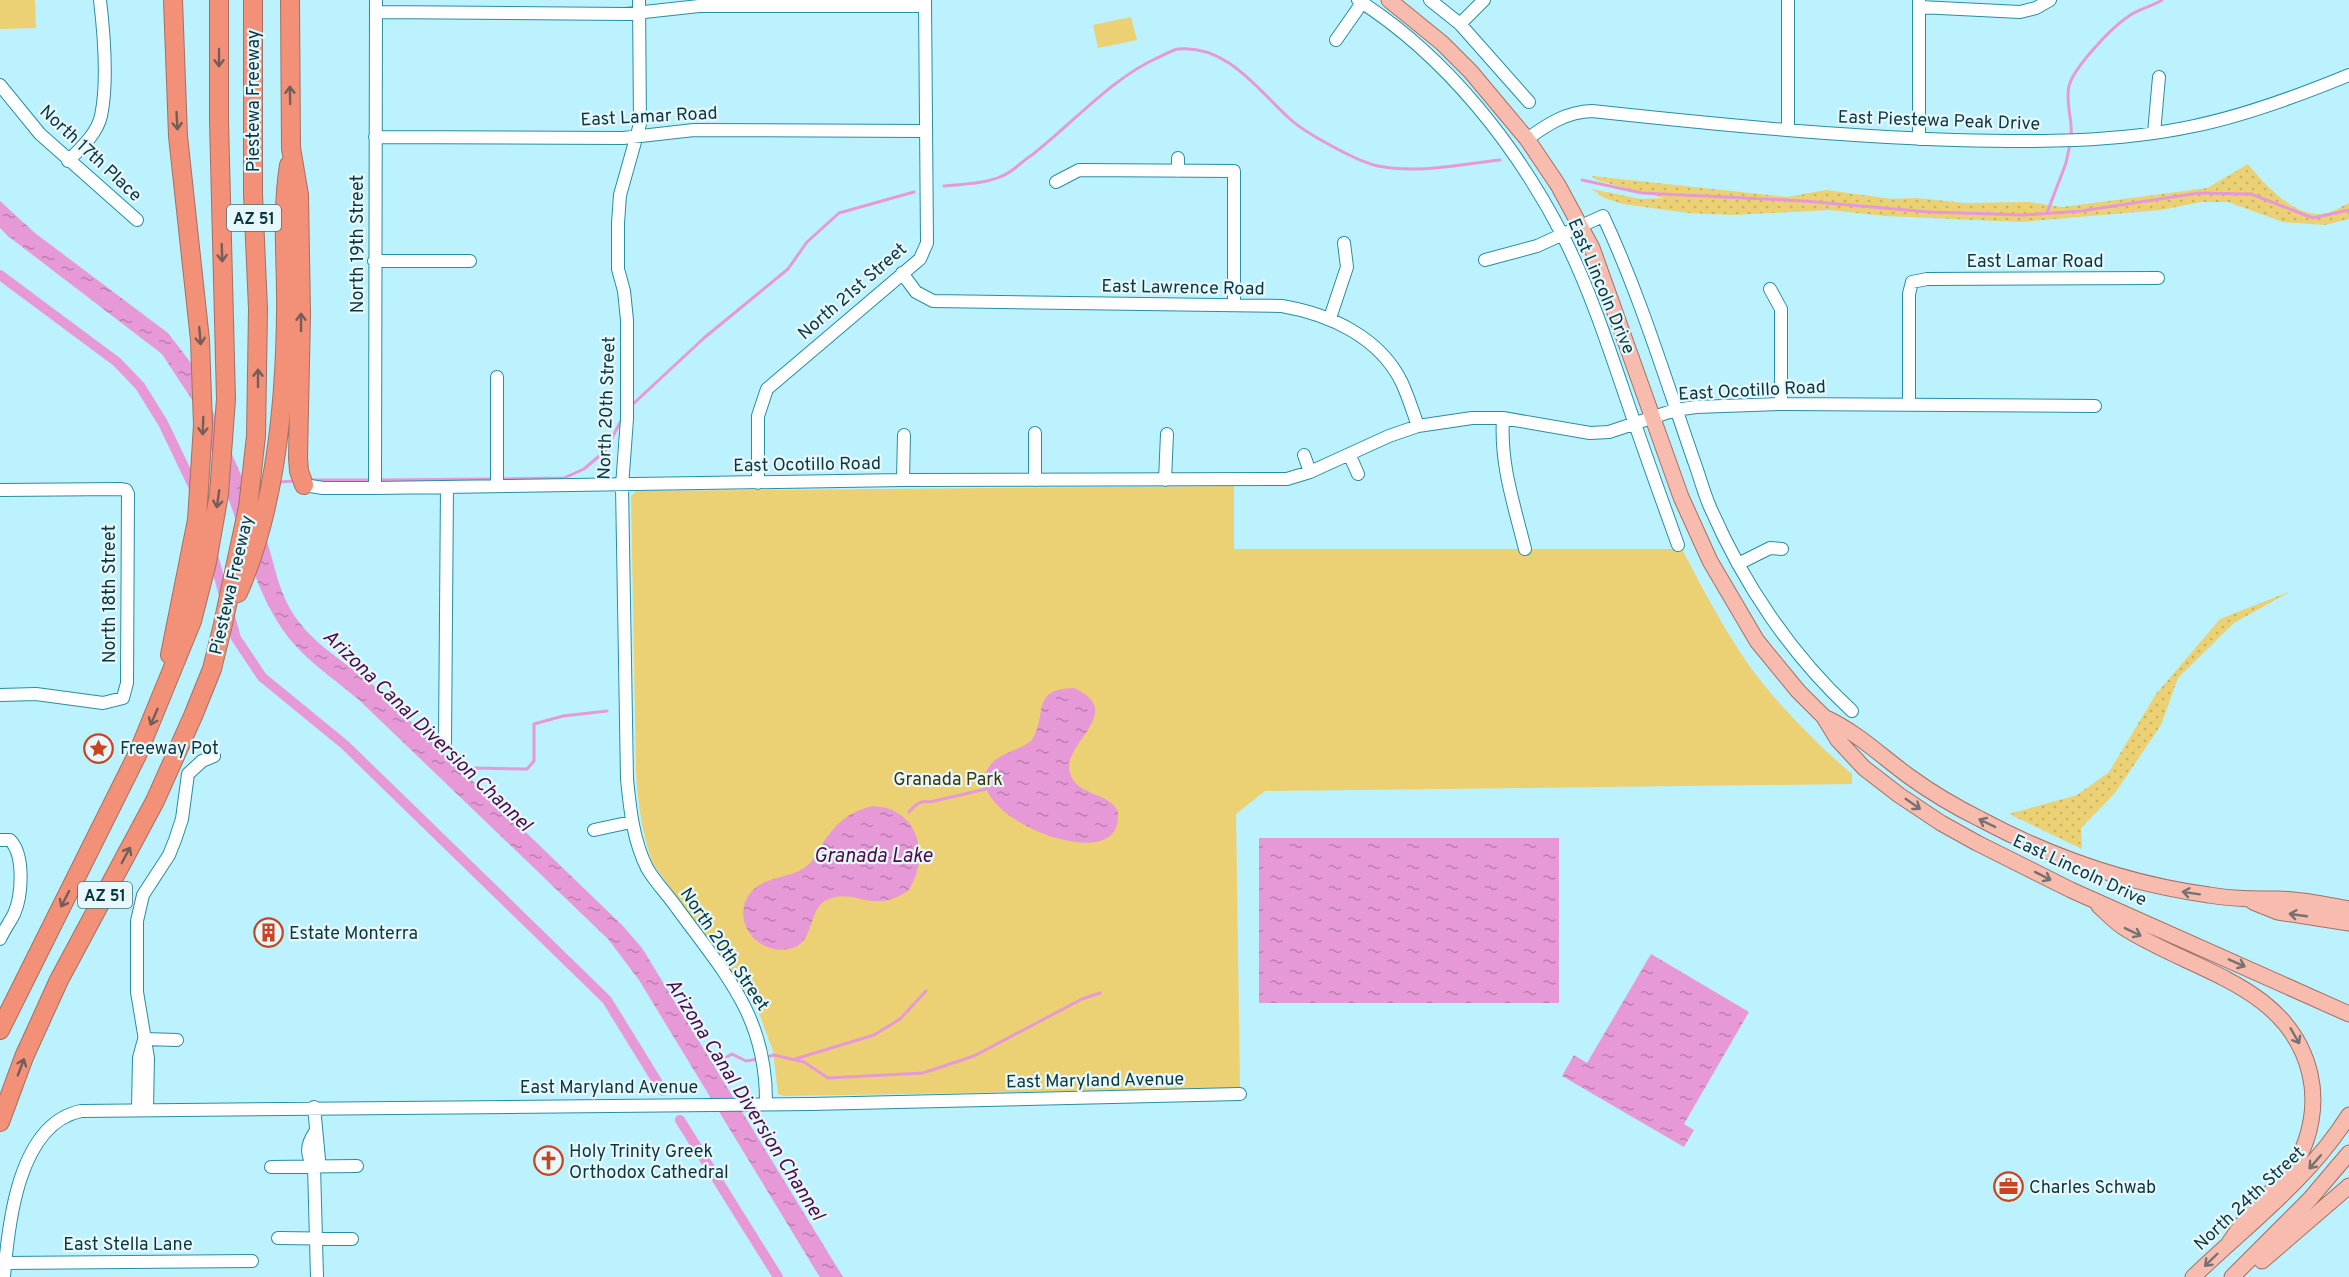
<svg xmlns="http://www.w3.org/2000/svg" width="2349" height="1277" font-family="Overpass,sans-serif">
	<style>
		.grass { fill: url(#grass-dots) }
		.green { fill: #ebd173 }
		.water { fill: url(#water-ripples) }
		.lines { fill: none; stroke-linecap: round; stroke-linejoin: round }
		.stream { stroke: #e799d7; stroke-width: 3 }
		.canal { stroke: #e799d7; stroke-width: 10 }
		.minor-casing { stroke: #288ea3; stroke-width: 14 }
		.major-casing { stroke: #a27064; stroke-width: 17 }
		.highway-casing { stroke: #a27064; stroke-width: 20 }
		.minor { stroke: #fff; stroke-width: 12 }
		.major { stroke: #f8bcae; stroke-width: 15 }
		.highway { stroke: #f39078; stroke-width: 18 }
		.oneway { stroke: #745e59 }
		.oneway2 { stroke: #767271 }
		.labels { text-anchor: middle; stroke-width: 4.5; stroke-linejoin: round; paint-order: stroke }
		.shield { fill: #e6f8fc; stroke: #4d7078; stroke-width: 1.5 }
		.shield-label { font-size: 16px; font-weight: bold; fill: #0c363f }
		.street-label { font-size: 18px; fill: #0c363f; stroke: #e6f8fc }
		.poi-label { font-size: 18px; fill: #0c363f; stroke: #e6f8fc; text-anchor: start }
		.park-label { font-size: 18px; fill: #3e3408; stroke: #e6f8fc }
		.water-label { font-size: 20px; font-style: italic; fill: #500b46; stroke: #e6f8fc }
	</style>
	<defs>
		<pattern id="grass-dots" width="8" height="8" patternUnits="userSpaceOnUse" patternTransform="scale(1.5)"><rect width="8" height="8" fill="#ebd173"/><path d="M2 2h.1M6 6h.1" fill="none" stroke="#c8b465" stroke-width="1.8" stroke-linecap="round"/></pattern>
		<pattern id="water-ripples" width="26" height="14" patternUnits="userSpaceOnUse" patternTransform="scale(1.5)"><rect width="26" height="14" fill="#e799d7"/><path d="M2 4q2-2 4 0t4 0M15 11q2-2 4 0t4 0" fill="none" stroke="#ba7eb0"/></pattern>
	</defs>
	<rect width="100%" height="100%" fill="#bcf1fe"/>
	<!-- grass -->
	<path class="grass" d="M2248 164C2265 185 2297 221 2328 213 2335 211 2342 206 2349 203V219L2325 225 2283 222 2228 202H2201L2161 210 2021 222 1885 216 1829 210 1733 215 1688 213 1623 204 1604 198 1592 189 1640 199 1664 198 1596 180 1592 176 1788 197 1826 190 1892 199 1917 198 1965 203 2029 202 2062 207 2207 188Z
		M2291 591 2234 623 2178 678 2161 725 2115 793 2081 828 2082 849 2009 814 2077 795 2109 772 2156 694 2220 619Z"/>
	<!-- green -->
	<path class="green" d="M0 0H35L36 28 0 29Z
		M1131 17 1137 40 1098 48 1093 25Z
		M1234 486V549H1682C1702 588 1723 627 1748 664 1775 702 1817 744 1852 774V784L1265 791 1236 814 1240 1088 784 1096 778 1094 773 1051 756 1005 653 864C642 834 638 804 636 772L631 496 636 491Z"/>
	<!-- water -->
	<path class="water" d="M0 201 35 233 168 333 191 363C216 419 243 475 264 533 275 562 277 591 296 618 316 646 343 661 369 681L623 926 642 948 843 1277H820L816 1271 639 980 608 939 358 699C307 657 285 647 258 583L196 406 162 354 8 236 0 228Z
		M1074 688C1128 712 1061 743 1070 773 1076 796 1107 791 1118 811 1118 818 1118 827 1113 833 1087 865 967 812 987 770 996 752 1019 752 1032 740 1048 714 1030 689 1074 688Z
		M872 806C919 807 931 857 908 891 871 915 856 888 829 899 807 907 816 940 793 948 757 959 727 917 753 890 766 877 789 878 804 868 813 862 818 852 823 843 836 823 849 812 872 806Z
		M1259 838H1559V1003H1259Z
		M1651 954 1749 1012 1684 1124 1694 1130 1684 1147 1562 1076 1574 1055 1587 1063Z"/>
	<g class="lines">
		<!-- stream -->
		<path class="stream" d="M2071 137C2073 120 2065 102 2069 86 2074 67 2112 27 2129 16 2138 9 2151 7 2162 0
			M1582 180 1642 193 1804 201 1929 212 2024 215 2081 211 2199 193 2251 194 2313 218 2349 210
			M944 186C963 184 985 184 1002 176 1013 172 1022 161 1032 155 1073 123 1111 79 1157 58 1164 55 1172 50 1178 49 1227 44 1258 90 1290 119 1305 133 1358 162 1378 166 1419 174 1460 164 1500 160
			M2047 213 2066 163 2070 144
			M632 405 704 338 788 269 807 242 839 213 914 192
			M500 479 564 478 584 469 605 451 623 417
			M311 480H373
			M380 480 493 479
			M278 482 295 481
			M463 778 474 768 527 769 534 761V724L563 716 607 711
			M909 812C915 805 920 800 930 802L986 789
			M766 1057 774 1055 804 1062 828 1078 923 1073 974 1056 1082 999 1100 993
			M795 1059 874 1035 900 1019 926 991
			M711 1066 732 1054 746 1061 759 1059"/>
		<!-- canal -->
		<path class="canal" d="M0 275 117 362 140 386 163 423 195 490
			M212 552 236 638 262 677 345 745 607 1000 663 1091
			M680 1120 778 1277"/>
		<defs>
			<path id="minor" d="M639 0 640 124 620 195 618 223V269L624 291 627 320V419L622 486 627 779C630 809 633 840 647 868 655 882 668 895 677 908 726 975 767 1017 766 1104
				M1358 0C1446 56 1517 146 1564 238 1589 288 1607 342 1625 395 1642 445 1660 495 1678 545
				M1430 0 1460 24 1529 102
				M1920 7 2020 12 2036 8 2050 0
				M376 12 626 14 699 6H925
				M1460 24 1484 0
				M1336 40 1364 0
				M0 85 40 134 137 220
				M1788 129V0
				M2154 133 2159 77
				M375 137 623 138 694 130 925 131
				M1527 139C1548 124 1566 112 1592 111 1713 124 1833 136 1954 140 2035 142 2115 143 2194 126 2247 115 2298 96 2349 75
				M1919 139V0
				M1178 158V171
				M68 161C80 149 97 134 101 116 108 83 104 34 100 0
				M1056 182 1079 170 1234 171V305
				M1485 260 1537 246 1603 216C1640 295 1666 381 1695 464 1700 478 1704 493 1710 507 1743 583 1791 655 1852 711
				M374 261H470
				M902 273 916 292 933 301 1282 306C1329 314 1380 337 1402 383 1408 396 1413 412 1418 426
				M1770 289 1781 309V404
				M1330 318 1347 267 1344 243
				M1909 404V294L1912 282 1927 279 2158 278
				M1503 418C1500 465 1514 504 1525 549
				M1035 433V480
				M1304 455 1310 472
				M1350 456 1358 474
				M903 480 904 435
				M1165 480 1167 434
				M758 483V416L767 389 920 259 927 243 925 0
				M304 485 323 488H375L903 480 1287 479 1310 472 1389 436 1418 426 1472 418H1503L1590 433 1609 432 1675 410 1696 407 1781 404 2095 406
				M497 486V377
				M375 488 376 0
				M0 490 120 489 126 490 128 494 127 683 123 698 103 703 36 694 0 695
				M1738 564 1770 548 1782 549
				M445 743 447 487
				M594 830 631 822
				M0 840H10C25 855 22 896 14 914 10 922 4 930 0 939
				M144 1039 177 1040
				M138 1108 139 1058 143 1043
				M147 1108 148 1058 137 992V921L143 895 169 855 175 840 182 819 188 774 202 761 214 756
				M315 1132C307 1144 305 1154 314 1166L317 1277
				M314 1166 319 1159 314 1107
				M271 1167 357 1166
				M278 1238 352 1239
				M5 1263 252 1261
				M4 1277C8 1225 18 1124 81 1111L811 1104 1240 1094"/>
			<path id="major" d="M1389 0 1442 43 1471 72 1527 139 1558 185 1592 248 1681 497 1710 561 1757 641 1798 691 1824 717 1838 740 1864 768 1899 795 1941 823 1977 843 2071 890 2349 1014
				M1824 717C1857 732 1881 756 1910 777 1932 793 1956 807 1980 819 2051 857 2129 884 2209 895 2232 899 2253 899 2277 899 2301 899 2326 905 2349 909
				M2253 902 2278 912 2349 923
				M2099 906C2107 913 2114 921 2123 927 2190 971 2289 984 2310 1074 2317 1104 2311 1136 2296 1163 2285 1181 2267 1194 2253 1210 2244 1220 2237 1232 2229 1243
				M2262 1261 2349 1186
				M2193 1277C2248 1224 2308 1180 2349 1115
				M2232 1277 2310 1199 2349 1153"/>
			<path id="highway" d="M290 0 291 148 299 195 301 314 298 458 299 471 304 485
				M238 593C275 510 285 405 286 315 287 265 281 215 289 165
				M170 655 197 520 203 425 200 340 178 136 173 0
				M0 1030 138 753 192 621 207 562 219 494 226 399 219 121V0
				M0 1122 24 1057 59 980 155 801 193 716 212 669 223 624 248 507 256 436 258 309 253 194V0"/>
		</defs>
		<!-- minor casing -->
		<use href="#minor" class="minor-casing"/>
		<!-- major casing -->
		<use href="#major" class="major-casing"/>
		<!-- highway casing -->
		<use href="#highway" class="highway-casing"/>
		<!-- minor -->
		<use href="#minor" class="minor"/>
		<!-- major -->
		<use href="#major" class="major"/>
		<!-- highway -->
		<use href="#highway" class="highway"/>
	</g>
	<!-- one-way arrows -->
	<defs><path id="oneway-shaft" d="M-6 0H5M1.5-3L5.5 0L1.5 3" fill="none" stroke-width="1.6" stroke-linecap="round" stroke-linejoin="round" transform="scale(1.5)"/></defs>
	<g class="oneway">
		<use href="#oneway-shaft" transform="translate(219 58) rotate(90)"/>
		<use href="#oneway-shaft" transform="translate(290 95) rotate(-91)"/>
		<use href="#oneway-shaft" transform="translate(177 121) rotate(87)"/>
		<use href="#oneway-shaft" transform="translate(222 253) rotate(88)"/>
		<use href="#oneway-shaft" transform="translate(301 322) rotate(-90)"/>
		<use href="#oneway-shaft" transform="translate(200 336) rotate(85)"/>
		<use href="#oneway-shaft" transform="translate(258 378) rotate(-90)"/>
		<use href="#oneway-shaft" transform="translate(203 426) rotate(92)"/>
		<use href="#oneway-shaft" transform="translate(218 499) rotate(98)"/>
		<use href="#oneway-shaft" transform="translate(154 717) rotate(113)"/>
		<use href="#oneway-shaft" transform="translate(126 855) rotate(-62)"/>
		<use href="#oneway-shaft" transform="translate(65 899) rotate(117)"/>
		<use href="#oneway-shaft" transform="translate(21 1067) rotate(-69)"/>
	</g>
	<g class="oneway2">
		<use href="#oneway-shaft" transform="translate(1913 804) rotate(35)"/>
		<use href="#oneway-shaft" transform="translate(1987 823) rotate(-154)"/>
		<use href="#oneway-shaft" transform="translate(2043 876) rotate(27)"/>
		<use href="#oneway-shaft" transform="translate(2191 893) rotate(-171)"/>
		<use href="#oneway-shaft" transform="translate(2298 915) rotate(-172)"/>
		<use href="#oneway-shaft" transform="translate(2133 932) rotate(26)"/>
		<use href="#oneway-shaft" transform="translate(2237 963) rotate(24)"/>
		<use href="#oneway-shaft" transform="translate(2295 1036) rotate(60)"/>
		<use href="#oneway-shaft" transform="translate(2315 1162) rotate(131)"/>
		<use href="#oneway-shaft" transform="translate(2211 1260) rotate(136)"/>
	</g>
	<!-- icons -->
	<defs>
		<symbol id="sight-ring" viewBox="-11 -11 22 22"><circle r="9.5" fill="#e6f8fc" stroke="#cc4321" stroke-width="1.5"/><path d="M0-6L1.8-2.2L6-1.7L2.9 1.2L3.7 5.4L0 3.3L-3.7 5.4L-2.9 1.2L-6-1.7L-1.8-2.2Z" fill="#cc4321"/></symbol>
		<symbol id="building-ring" viewBox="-11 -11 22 22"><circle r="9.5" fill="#e6f8fc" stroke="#cc4321" stroke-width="1.5"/><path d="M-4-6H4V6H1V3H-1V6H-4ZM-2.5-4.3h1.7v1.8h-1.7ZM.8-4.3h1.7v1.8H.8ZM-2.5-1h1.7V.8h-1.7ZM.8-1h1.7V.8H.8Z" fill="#cc4321"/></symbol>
		<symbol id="church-ring" viewBox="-11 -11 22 22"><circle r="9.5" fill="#e6f8fc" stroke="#cc4321" stroke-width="1.5"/><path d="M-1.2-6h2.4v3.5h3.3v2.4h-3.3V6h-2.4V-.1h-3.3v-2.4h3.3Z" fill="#cc4321"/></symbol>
		<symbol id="office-ring" viewBox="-11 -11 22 22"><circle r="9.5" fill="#e6f8fc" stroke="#cc4321" stroke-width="1.5"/><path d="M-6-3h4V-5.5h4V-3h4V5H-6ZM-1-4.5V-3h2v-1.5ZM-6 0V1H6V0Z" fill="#cc4321"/></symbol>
	</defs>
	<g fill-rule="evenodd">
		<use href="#sight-ring" x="82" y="732" width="33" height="33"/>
		<use href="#building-ring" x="252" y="916" width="33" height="33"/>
		<use href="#church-ring" x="532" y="1144" width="33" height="33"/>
		<use href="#office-ring" x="1992" y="1170" width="33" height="33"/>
	</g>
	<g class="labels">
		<!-- shield labels -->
		<g class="shield">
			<rect x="227" y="205" width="54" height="26" rx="4.5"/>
			<rect x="78" y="882" width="54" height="26" rx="4.5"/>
		</g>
		<g class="shield-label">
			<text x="254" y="224">AZ 51</text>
			<text x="105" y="901">AZ 51</text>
		</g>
		<!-- street labels -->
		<g class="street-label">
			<text transform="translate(253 101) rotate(-90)" y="6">Piestewa Freeway</text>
			<text transform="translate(649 116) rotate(-3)" y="6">East Lamar Road</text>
			<text transform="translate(1939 120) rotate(2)" y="6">East Piestewa Peak Drive</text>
			<text transform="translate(91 153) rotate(43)" y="6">North 17th Place</text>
			<text transform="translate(357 244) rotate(-90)" y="6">North 19th Street</text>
			<text x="2035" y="267">East Lamar Road</text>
			<text transform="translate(1602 286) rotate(67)" y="6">East Lincoln Drive</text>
			<text transform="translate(1183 287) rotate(1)" y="6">East Lawrence Road</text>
			<text transform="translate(852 291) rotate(-41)" y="6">North 21st Street</text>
			<text transform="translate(1752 390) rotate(-3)" y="6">East Ocotillo Road</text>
			<text transform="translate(606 408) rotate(-88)" y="6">North 20th Street</text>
			<text transform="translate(807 464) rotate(-1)" y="6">East Ocotillo Road</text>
			<text transform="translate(231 585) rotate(-77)" y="6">Piestewa Freeway</text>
			<text transform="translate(109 594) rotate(-90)" y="6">North 18th Street</text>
			<text transform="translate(2080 870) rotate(25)" y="6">East Lincoln Drive</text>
			<text transform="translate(725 949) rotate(56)" y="6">North 20th Street</text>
			<text transform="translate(1095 1080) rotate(-1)" y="6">East Maryland Avenue</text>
			<text x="609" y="1093">East Maryland Avenue</text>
			<text transform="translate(2249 1198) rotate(-43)" y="6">North 24th Street</text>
			<text x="128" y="1250">East Stella Lane</text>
		</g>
		<!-- poi labels -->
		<g class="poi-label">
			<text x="120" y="754">Freeway Pot</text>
			<text x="289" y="939">Estate Monterra</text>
			<text x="569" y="1157">Holy Trinity Greek<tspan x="569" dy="21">Orthodox Cathedral</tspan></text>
			<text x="2029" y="1193">Charles Schwab</text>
		</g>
		<!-- park labels -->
		<g class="park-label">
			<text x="948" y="785">Granada Park</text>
		</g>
		<!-- water labels -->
		<g class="water-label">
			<text transform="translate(428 730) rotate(44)" y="7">Arizona Canal Diversion Channel</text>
			<text x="873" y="862">Granada Lake</text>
			<text transform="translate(746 1099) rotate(58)" y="7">Arizona Canal Diversion Channel</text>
		</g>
	</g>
</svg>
